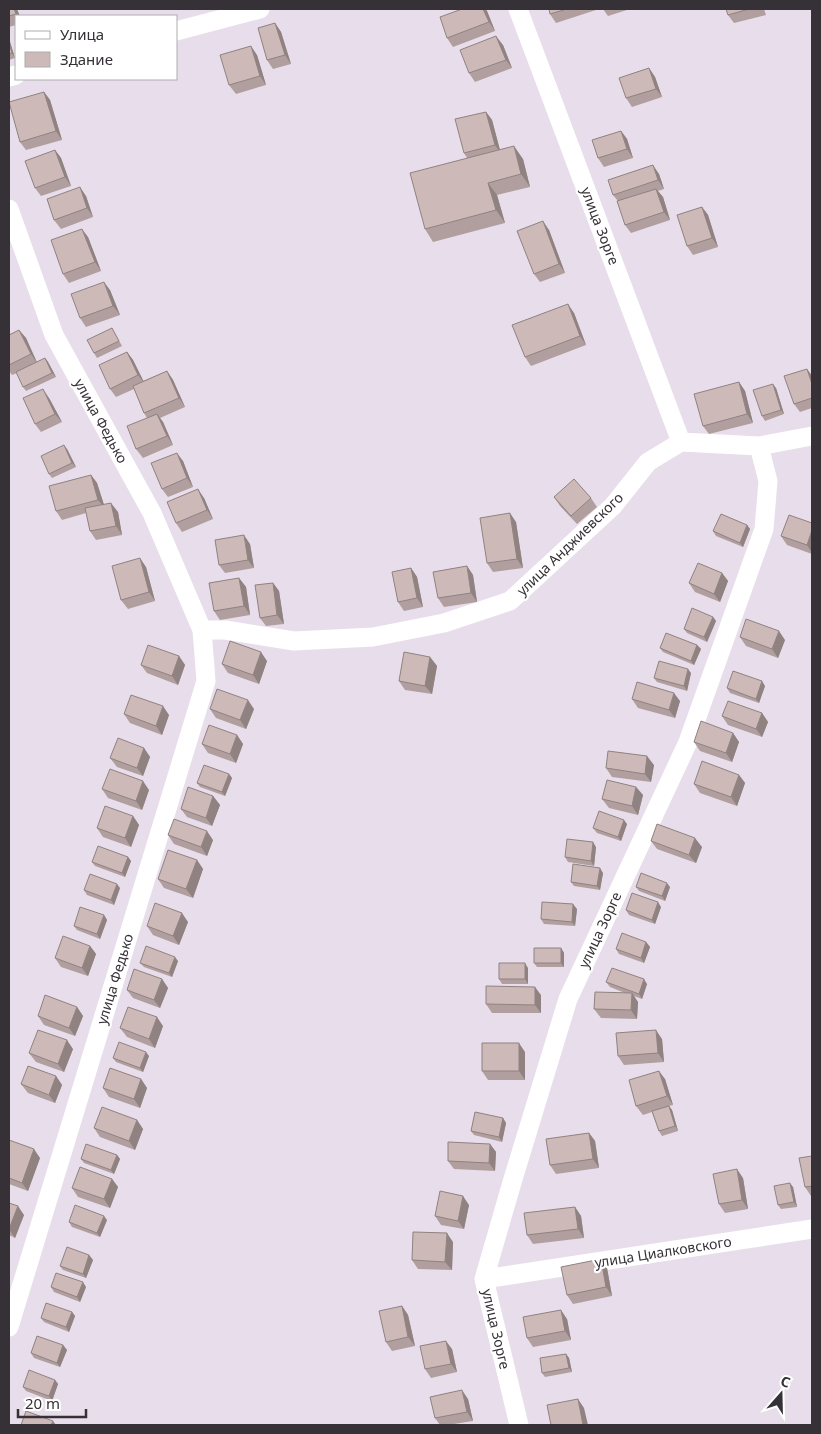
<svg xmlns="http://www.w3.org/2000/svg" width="821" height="1434" font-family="'Noto Sans',sans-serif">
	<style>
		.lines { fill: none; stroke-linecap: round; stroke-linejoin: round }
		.minor { stroke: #fff; stroke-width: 19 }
		.wall { fill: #b09f9e }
		.shaded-wall { fill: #908281 }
		.building { fill: #cdb9b8; stroke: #908281 }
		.labels { text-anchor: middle; stroke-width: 4.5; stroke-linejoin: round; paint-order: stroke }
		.street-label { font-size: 14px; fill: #353136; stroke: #fff }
	</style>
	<rect width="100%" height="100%" fill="#e8ddeb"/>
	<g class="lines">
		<!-- minor -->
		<path class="minor" d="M518 9 681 442
			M176 31 260 9
			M9 77 16 75
			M9 209 54 335 152 513 202 630H225L294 641 373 637 444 623 510 601 613 506 648 462 681 442 759 446 812 436
			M484 1279 812 1229
			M9 1327 206 681 202 630
			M519 1425 484 1279 513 1179 568 999 688 742 764 529 768 481 759 446"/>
	</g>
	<!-- wall -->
	<path class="wall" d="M9 9 20 16H16V25L9 27Z
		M549 9H596V10L556 23 550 14Z
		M603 9H630L608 16Z
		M726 9H764L766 15 734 23 728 15Z
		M487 11 495 31 453 47 447 38Z
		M275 23 281 32 291 64 273 69 267 60Z
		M9 38 15 58 9 60Z
		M503 45 512 68 475 82 469 73Z
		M257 55 266 85 236 94 229 85Z
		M649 68 655 77 662 97 632 107 626 98Z
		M44 92 50 100 62 140 26 150 20 142Z
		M486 112 492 120 500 150 523 159 530 187 497 195 505 223 433 242 425 229 467 158 464 153Z
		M621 131 627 139 633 158 604 167 598 158Z
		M55 150 61 158 71 186 41 196 35 188Z
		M659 174 664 189 658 191 663 197 670 220 631 233 625 225 618 201 613 195Z
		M86 196 93 217 61 229 54 220Z
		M702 207 708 215 718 247 693 255 687 246Z
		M549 230 565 273 540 282 534 274Z
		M88 237 101 271 69 283 63 274Z
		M110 290 120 315 86 327 80 318Z
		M574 313 586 345 531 366 525 357Z
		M112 328 122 346 97 358 94 353Z
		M19 330 26 338 37 362 45 358 48 362 56 377 26 391 23 387 17 373 12 375 9 371V335Z
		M127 352 133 360 143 381 167 371 173 380 185 407 160 418 163 422 173 445 143 458 136 449 147 418 144 413 134 389 116 397 110 389Z
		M807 369 812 376V408L800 412 794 404Z
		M739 382 745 391 753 423 709 434 703 426Z
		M776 388 784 414 765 421 762 416Z
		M49 398 62 422 41 432 35 424Z
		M67 449 76 467 52 478 49 474Z
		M183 461 193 487 168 497 162 489Z
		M91 475 97 483 104 505 118 512 122 535 96 540 90 531 86 513 62 520 56 511Z
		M554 497 591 498 597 507 577 524 560 506Z
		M204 498 213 519 182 532 176 523Z
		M516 522 523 568 493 572 487 563Z
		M812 523V554L787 545 781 536Z
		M747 525 750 529 743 547 716 536 713 531Z
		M250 544 254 568 225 573 219 565Z
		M467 566 473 575 477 602 444 607 438 598Z
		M146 567 155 601 128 609 121 600Z
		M411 568 417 577 423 607 404 611 398 602Z
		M722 573 728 581 720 602 695 592 689 583Z
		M239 578 246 587 250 615 220 620 214 611Z
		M273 583 279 591 284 624 266 626 260 618Z
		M713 617 716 621 707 642 687 633 684 629Z
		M740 637 785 640 778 658 746 646Z
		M697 645 701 649 694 665 663 652 660 648Z
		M179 656 185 665 178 685 147 673 141 665Z
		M430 657 437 666 432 694 405 690 399 681Z
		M267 661 259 684 228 673 222 664Z
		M691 673 687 691 657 682 654 678Z
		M765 686 759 703 730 693 727 688Z
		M632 699 680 701 675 718 638 708Z
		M210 709H254L246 729 216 718Z
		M762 713 768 722 762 737 728 725 722 716Z
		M124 714 169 715 162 735 130 723Z
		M733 733 739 742 732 762 700 751 694 742Z
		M237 735 243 744 236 763 208 753 202 744Z
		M144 748 150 757 143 776 117 767 110 758Z
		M654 765 651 782 612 777 606 768Z
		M229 774 232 778 225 796 200 787 197 783Z
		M739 775 745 783 737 806 700 793 694 784Z
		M636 787 643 795 638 815 609 808 602 799Z
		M102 789 149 790 142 810 108 798Z
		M213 796 220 805 212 826 187 817 181 809Z
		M133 816 139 825 131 847 103 837 97 828Z
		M627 824 621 841 597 833 593 828Z
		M168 835 213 840 207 856 174 844Z
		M651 841 702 847 696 863 657 849Z
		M596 847 594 866 568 862 565 857Z
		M128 857 131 861 125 877 95 866 92 862Z
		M197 860 203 869 193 898 164 888 158 879Z
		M603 873 600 890 574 886 571 882Z
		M636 887H670L665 901 639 891Z
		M120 888 114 905 87 895 84 890Z
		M661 907 655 924 629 915 626 910Z
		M577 909 575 926 544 924 541 919Z
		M104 915 107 920 100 939 77 930 74 926Z
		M188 922 179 945 153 935 147 926Z
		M646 942 650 947 644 963 619 954 616 949Z
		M90 946 96 954 88 976 61 967 55 958Z
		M561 948 564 953V967H537L534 963Z
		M178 961 172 977 144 967 140 963Z
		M528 968V984H502L499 979Z
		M162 979 168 988 160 1008 133 998 127 990Z
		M606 982 647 984 642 999 634 996 638 1002 637 1019 601 1018 594 1009 625 993 610 987Z
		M541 995V1013H492L486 1004Z
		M77 1007 83 1016 75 1036 44 1025 38 1016Z
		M163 1026 155 1048 127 1037 120 1028Z
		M662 1039 664 1062 624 1065 618 1056Z
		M73 1049 64 1072 36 1062 29 1053Z
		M525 1052V1080H488L482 1071Z
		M149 1056 143 1072 116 1062 113 1058Z
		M56 1076 62 1085 55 1103 28 1093 21 1084Z
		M141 1079 147 1088 140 1108 109 1097 103 1088Z
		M665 1079 673 1105 669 1106 672 1110 678 1131 662 1136 659 1131 652 1112 643 1115 636 1106Z
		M503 1118 506 1123 502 1142 474 1135 471 1131Z
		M137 1120 143 1129 135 1150 100 1137 94 1128Z
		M589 1133 595 1141 599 1168 556 1174 550 1165Z
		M9 1141 40 1158 28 1191 9 1184Z
		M490 1144 496 1152 495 1171 454 1169 448 1161Z
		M117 1155 120 1159 114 1174 84 1163 81 1159Z
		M812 1156V1196H811L805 1187Z
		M743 1178 748 1209 725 1213 719 1204Z
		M112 1179 118 1187 110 1208 78 1197 72 1188Z
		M793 1187 797 1207 781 1209 778 1205Z
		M9 1203 24 1215 15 1238 9 1235Z
		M469 1205 464 1229 441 1225 435 1216Z
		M575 1207 581 1216 584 1238 533 1244 527 1235Z
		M107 1220 100 1237 72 1227 69 1222Z
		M453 1242 452 1270 418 1269 412 1260Z
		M89 1255 93 1260 86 1278 63 1270 60 1266Z
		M601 1259 607 1268 612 1296 573 1304 567 1295Z
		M51 1287H86L80 1302 54 1292Z
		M402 1306 408 1315 415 1346 392 1351 386 1342Z
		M72 1312 75 1316 69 1332 44 1322 41 1318Z
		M567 1319 571 1340 533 1347 527 1338Z
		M63 1345 67 1350 60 1367 34 1358 31 1353Z
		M452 1349 457 1372 431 1378 425 1369Z
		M566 1354 569 1358 572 1372 545 1377 542 1373Z
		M55 1380 58 1384 52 1401 26 1391 23 1387Z
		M468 1399 473 1421 454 1424 455 1425H440L435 1418Z"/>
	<!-- shaded-wall -->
	<path class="shaded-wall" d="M14 9H17L20 16H17Z
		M483 9H486L487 11 495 31 489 22Z
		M275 23 281 32 291 64 285 55Z
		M496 36 503 45 512 68 506 60Z
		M9 38V39L15 58 12 53 9 43Z
		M251 46 257 55 266 85 260 76Z
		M649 68 655 77 662 97 656 89Z
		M44 92 50 100 62 140 56 131Z
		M486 112 492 120 501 154 495 145Z
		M621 131 627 139 633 158 627 149Z
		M514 146 523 159 530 187 521 174Z
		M55 150 61 158 71 186 65 177Z
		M653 165 659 174 664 189 658 180Z
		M488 183 497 195 505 223 496 210Z
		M80 187 86 196 93 217 87 208Z
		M656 189 663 197 670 220 664 212Z
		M702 207 708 215 718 247 712 238Z
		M543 221 549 230 565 273 559 264Z
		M82 229 88 237 101 271 95 262Z
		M104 282 110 290 120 315 113 306Z
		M568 304 574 313 586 345 580 336Z
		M19 330 26 338 37 363 31 354Z
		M127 352 133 360 145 384 138 375Z
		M45 358 48 362 56 377 52 373Z
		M807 369 812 376V384Z
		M167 371 173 380 185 407 179 398Z
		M739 382 745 391 753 423 747 414Z
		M773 384 776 388 784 414 781 410Z
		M43 389 49 398 62 422 55 414Z
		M157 414 163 422 173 445 167 436Z
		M64 445 67 449 76 467 72 463Z
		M177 453 183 461 193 487 187 478Z
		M91 475 97 483 105 508 98 500Z
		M198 489 204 498 213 519 207 510Z
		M111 503 118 512 122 535 116 526Z
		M510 513 516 522 523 568 517 559Z
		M747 525 750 529 743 547 740 543Z
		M812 530V553L807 545Z
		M244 535 250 544 254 568 248 560Z
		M140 558 146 567 155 601 149 592Z
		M467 566 473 575 477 602 471 593Z
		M411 568 417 577 423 607 417 598Z
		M722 573 728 581 720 602 714 594Z
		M239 578 246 587 250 615 244 606Z
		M273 583 279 591 284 624 277 615Z
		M713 617 716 621 707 642 704 637Z
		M779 631 785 640 778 658 772 649Z
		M697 645 701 649 694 665 691 661Z
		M261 652 267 661 259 684 253 675Z
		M179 656 185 665 178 685 172 676Z
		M430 657 437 666 432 694 425 686Z
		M688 669 691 673 687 691 684 686Z
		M762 681 765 686 759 703 756 699Z
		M674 693 680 701 675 718 669 710Z
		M248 700 254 709 246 729 240 720Z
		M163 706 169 715 162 735 156 726Z
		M762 713 768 722 762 737 756 729Z
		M733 733 739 742 732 762 726 753Z
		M237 735 243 744 236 763 230 754Z
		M144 748 150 757 143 776 137 768Z
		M647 756 654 765 651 782 645 774Z
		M229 774 232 778 225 796 222 792Z
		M739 775 745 783 737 806 731 797Z
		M143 781 149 790 142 810 136 801Z
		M636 787 643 795 638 815 632 806Z
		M213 796 220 805 212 826 206 818Z
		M133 816 139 825 131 847 125 838Z
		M624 820 627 824 621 841 618 837Z
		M207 831 213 840 207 856 201 847Z
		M695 838 702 847 696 863 689 855Z
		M593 842 596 847 594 866 591 861Z
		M128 857 131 861 125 877 122 873Z
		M197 860 203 869 193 898 186 889Z
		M600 868 603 873 600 890 597 886Z
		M667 883 670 887 665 901 662 896Z
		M117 884 120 888 114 905 111 900Z
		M658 902 661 907 655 924 652 920Z
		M573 904 577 909 575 926 572 922Z
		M182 913 188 922 179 945 173 936Z
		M104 915 107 920 100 939 97 934Z
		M646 942 650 947 644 963 641 958Z
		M90 946 96 954 88 976 82 968Z
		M561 948 564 953V967L561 963Z
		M175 957 178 961 172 977 169 973Z
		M525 963 528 968V984L525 979Z
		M162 979 168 988 160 1008 154 1000Z
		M644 979 647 984 642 999 639 994Z
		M535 987 541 995V1013L535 1005Z
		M632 993 638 1002 637 1019 631 1010Z
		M77 1007 83 1016 75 1036 69 1028Z
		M157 1017 163 1026 155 1048 149 1039Z
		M656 1030 662 1039 664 1062 658 1053Z
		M67 1040 73 1049 64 1072 58 1064Z
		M519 1043 525 1052V1080L519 1071Z
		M146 1052 149 1056 143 1072 140 1068Z
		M659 1071 665 1079 673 1105 667 1096Z
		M56 1076 62 1085 55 1103 49 1095Z
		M141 1079 147 1088 140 1108 134 1099Z
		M669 1106 672 1110 678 1131 675 1126Z
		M503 1118 506 1123 502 1142 499 1137Z
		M137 1120 143 1129 135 1150 129 1141Z
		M589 1133 595 1141 599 1168 593 1159Z
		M490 1144 496 1152 495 1171 489 1163Z
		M34 1149 40 1158 28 1191 22 1183Z
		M117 1155 120 1159 114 1174 111 1170Z
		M737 1169 743 1178 748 1209 742 1200Z
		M112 1179 118 1187 110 1208 104 1199Z
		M790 1183 793 1187 797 1207 794 1202Z
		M463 1196 469 1205 464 1229 458 1221Z
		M18 1206 24 1215 15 1238 9 1229Z
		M575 1207 581 1216 584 1238 578 1229Z
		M104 1216 107 1220 100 1237 97 1233Z
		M447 1233 453 1242 452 1270 445 1262Z
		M89 1255 93 1260 86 1278 83 1274Z
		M601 1259 607 1268 612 1296 606 1287Z
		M83 1282 86 1287 80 1302 77 1297Z
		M402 1306 408 1315 415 1346 408 1337Z
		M561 1310 567 1319 571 1340 565 1331Z
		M72 1312 75 1316 69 1332 66 1327Z
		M446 1341 452 1349 457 1372 451 1364Z
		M63 1345 67 1350 60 1367 57 1363Z
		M566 1354 569 1358 572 1372 569 1368Z
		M55 1380 58 1384 52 1401 49 1396Z
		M462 1390 468 1399 473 1421 467 1412Z
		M578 1399 584 1408 588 1425H583Z
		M53 1421 56 1425H51Z"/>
	<!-- building -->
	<path class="building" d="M9 9H14L16 14 9 16Z
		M462 9H483L489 22 447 38 440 17Z
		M549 9H567L550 14Z
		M726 9H749L728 15Z
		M275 23 285 55 267 60 258 28Z
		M496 36 506 60 469 73 460 50Z
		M9 43 12 53 9 54Z
		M251 46 260 76 229 85 220 55Z
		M649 68 656 89 626 98 619 78Z
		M44 92 56 131 20 142 9 102Z
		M486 112 495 145 464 153 455 119Z
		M621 131 627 149 598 158 592 140Z
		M514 146 521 174 488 183 496 210 425 229 410 173Z
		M55 150 65 177 35 188 25 161Z
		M653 165 658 180 613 195 608 180Z
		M80 187 87 208 54 220 47 199Z
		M656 189 664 212 625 225 617 201Z
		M702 207 712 238 687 246 677 215Z
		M543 221 559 264 534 274 517 231Z
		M82 229 95 262 63 274 51 240Z
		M104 282 113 306 80 318 71 294Z
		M568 304 580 336 525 357 512 325Z
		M112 328 119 341 94 353 87 340Z
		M19 330 31 354 9 365V335Z
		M127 352 138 375 110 389 99 365Z
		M45 358 52 373 23 387 16 372Z
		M807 369 812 384V398L794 404 784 376Z
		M167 371 179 398 144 413 133 386Z
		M739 382 747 414 703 426 694 394Z
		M773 384 781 410 762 416 753 390Z
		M43 389 55 414 35 424 23 398Z
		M157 414 167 436 136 449 127 426Z
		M64 445 72 463 49 474 41 456Z
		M177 453 187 478 162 489 151 463Z
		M91 475 98 500 56 511 49 486Z
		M574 479 591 498 571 516 554 497Z
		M198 489 207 510 176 523 167 502Z
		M111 503 116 526 90 531 85 508Z
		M510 513 517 559 487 563 480 518Z
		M721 514 747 525 740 543 713 531Z
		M789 515 812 523V530L807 545 781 536Z
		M244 535 248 560 219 565 215 540Z
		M140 558 149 592 121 600 112 566Z
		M698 563 722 573 714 594 689 583Z
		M467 566 471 593 438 598 433 572Z
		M411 568 417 598 398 602 392 572Z
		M239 578 244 606 214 611 209 583Z
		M273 583 277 615 260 618 255 585Z
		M692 608 713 617 704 637 684 629Z
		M746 619 779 631 772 649 740 637Z
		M666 633 697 645 691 661 660 648Z
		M230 641 261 652 253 675 222 664Z
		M148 645 179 656 172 676 141 665Z
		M404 652 430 657 425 686 399 681Z
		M659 661 688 669 684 686 654 678Z
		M733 671 762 681 756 699 727 688Z
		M637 682 674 693 669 710 632 699Z
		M217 689 248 700 240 720 210 709Z
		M131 695 163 706 156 726 124 714Z
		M728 701 762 713 756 729 722 716Z
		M701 721 733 733 726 753 694 742Z
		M209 725 237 735 230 754 202 744Z
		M118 738 144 748 137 768 110 758Z
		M608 751 647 756 645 774 606 768Z
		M702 761 739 775 731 797 694 784Z
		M204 765 229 774 222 792 197 783Z
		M110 769 143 781 136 801 102 789Z
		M607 780 636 787 632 806 602 799Z
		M188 787 213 796 206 818 181 809Z
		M105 806 133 816 125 838 97 828Z
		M599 811 624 820 618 837 593 828Z
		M174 819 207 831 201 847 168 835Z
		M657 824 695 838 689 855 651 841Z
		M567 839 593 842 591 861 565 857Z
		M98 846 128 857 122 873 92 862Z
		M168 850 197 860 186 889 158 879Z
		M573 864 600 868 597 886 571 882Z
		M641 873 667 883 662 896 636 887Z
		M90 874 117 884 111 900 84 890Z
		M632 893 658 902 652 920 626 910Z
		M542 902 573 904 572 922 541 919Z
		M155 903 182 913 173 936 147 926Z
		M80 907 104 915 97 934 74 926Z
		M622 933 646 942 641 958 616 949Z
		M63 936 90 946 82 968 55 958Z
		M146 946 175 957 169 973 140 963Z
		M534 948H561V963H534Z
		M499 963H525V979H499Z
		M612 968 644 979 639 994 606 982Z
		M134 969 162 979 154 1000 127 990Z
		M486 986 535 987V1005L486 1004Z
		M595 992 632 993 631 1010 594 1009Z
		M45 995 77 1007 69 1028 38 1016Z
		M128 1007 157 1017 149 1039 120 1028Z
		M38 1030 67 1040 58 1064 29 1053Z
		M656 1030 658 1053 618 1056 616 1033Z
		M119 1042 146 1052 140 1068 113 1058Z
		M482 1043H519V1071H482Z
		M28 1066 56 1076 49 1095 21 1084Z
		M110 1068 141 1079 134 1099 103 1088Z
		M659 1071 667 1096 636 1106 629 1080Z
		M669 1106 675 1126 659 1131 652 1111Z
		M102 1107 137 1120 129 1141 94 1128Z
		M475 1112 503 1118 499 1137 471 1131Z
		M589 1133 593 1159 550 1165 546 1139Z
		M9 1140 34 1149 22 1183 9 1178Z
		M448 1142 490 1144 489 1163 448 1161Z
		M86 1144 117 1155 111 1170 81 1159Z
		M812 1156V1186L805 1187 799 1158Z
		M80 1167 112 1179 104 1199 72 1188Z
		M737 1169 742 1200 719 1204 713 1174Z
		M790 1183 794 1202 778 1205 774 1186Z
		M440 1191 463 1196 458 1221 435 1216Z
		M9 1203 18 1206 9 1229Z
		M75 1205 104 1216 97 1233 69 1222Z
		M575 1207 578 1229 527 1235 524 1213Z
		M413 1232 447 1233 445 1262 412 1260Z
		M67 1247 89 1255 83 1274 60 1266Z
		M601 1259 606 1287 567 1295 561 1267Z
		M56 1273 83 1282 77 1297 51 1287Z
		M46 1303 72 1312 66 1327 41 1318Z
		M402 1306 408 1337 386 1342 379 1311Z
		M561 1310 565 1331 527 1338 523 1317Z
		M37 1336 63 1345 57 1363 31 1353Z
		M446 1341 451 1364 425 1369 420 1346Z
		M566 1354 569 1368 542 1373 540 1358Z
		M29 1370 55 1380 49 1396 23 1387Z
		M462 1390 467 1412 435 1418 430 1397Z
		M578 1399 583 1425H551L547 1405Z
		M26 1411 53 1421 51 1425H21Z"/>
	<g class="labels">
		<!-- street labels -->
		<g class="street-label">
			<text transform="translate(600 226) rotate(69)" y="5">улица Зорге</text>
			<text transform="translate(101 421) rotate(61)" y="5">улица Федько</text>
			<text transform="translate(570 544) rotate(-44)" y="5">улица Анджиевского</text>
			<text transform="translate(600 930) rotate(-65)" y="5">улица Зорге</text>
			<text transform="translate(115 979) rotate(-73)" y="5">улица Федько</text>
			<text transform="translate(663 1252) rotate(-9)" y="5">улица Циалковского</text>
			<text transform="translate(496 1329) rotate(77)" y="5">улица Зорге</text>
		</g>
	</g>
	<!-- border -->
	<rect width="821" height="1434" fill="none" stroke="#353136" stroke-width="20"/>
	<!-- legend -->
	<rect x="15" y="15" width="162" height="65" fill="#ffffff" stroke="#aeadaf"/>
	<rect x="25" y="31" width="25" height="8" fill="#ffffff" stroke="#aeadaf"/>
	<text x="60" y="40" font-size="15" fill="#353136">Улица</text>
	<rect x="25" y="52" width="25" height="15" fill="#cdb9b8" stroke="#aeadaf"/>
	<text x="60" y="65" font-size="15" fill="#353136">Здание</text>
	<!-- north arrow -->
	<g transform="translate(781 1394) rotate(20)" stroke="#ffffff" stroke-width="4" paint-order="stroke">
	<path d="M0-4L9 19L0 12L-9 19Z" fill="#353136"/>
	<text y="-8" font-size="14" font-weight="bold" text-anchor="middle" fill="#353136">С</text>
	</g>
	<!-- scale -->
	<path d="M18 1409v8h68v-8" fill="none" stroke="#353136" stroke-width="2.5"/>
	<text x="25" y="1409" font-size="15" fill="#353136" stroke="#ffffff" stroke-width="4" paint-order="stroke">20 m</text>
</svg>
